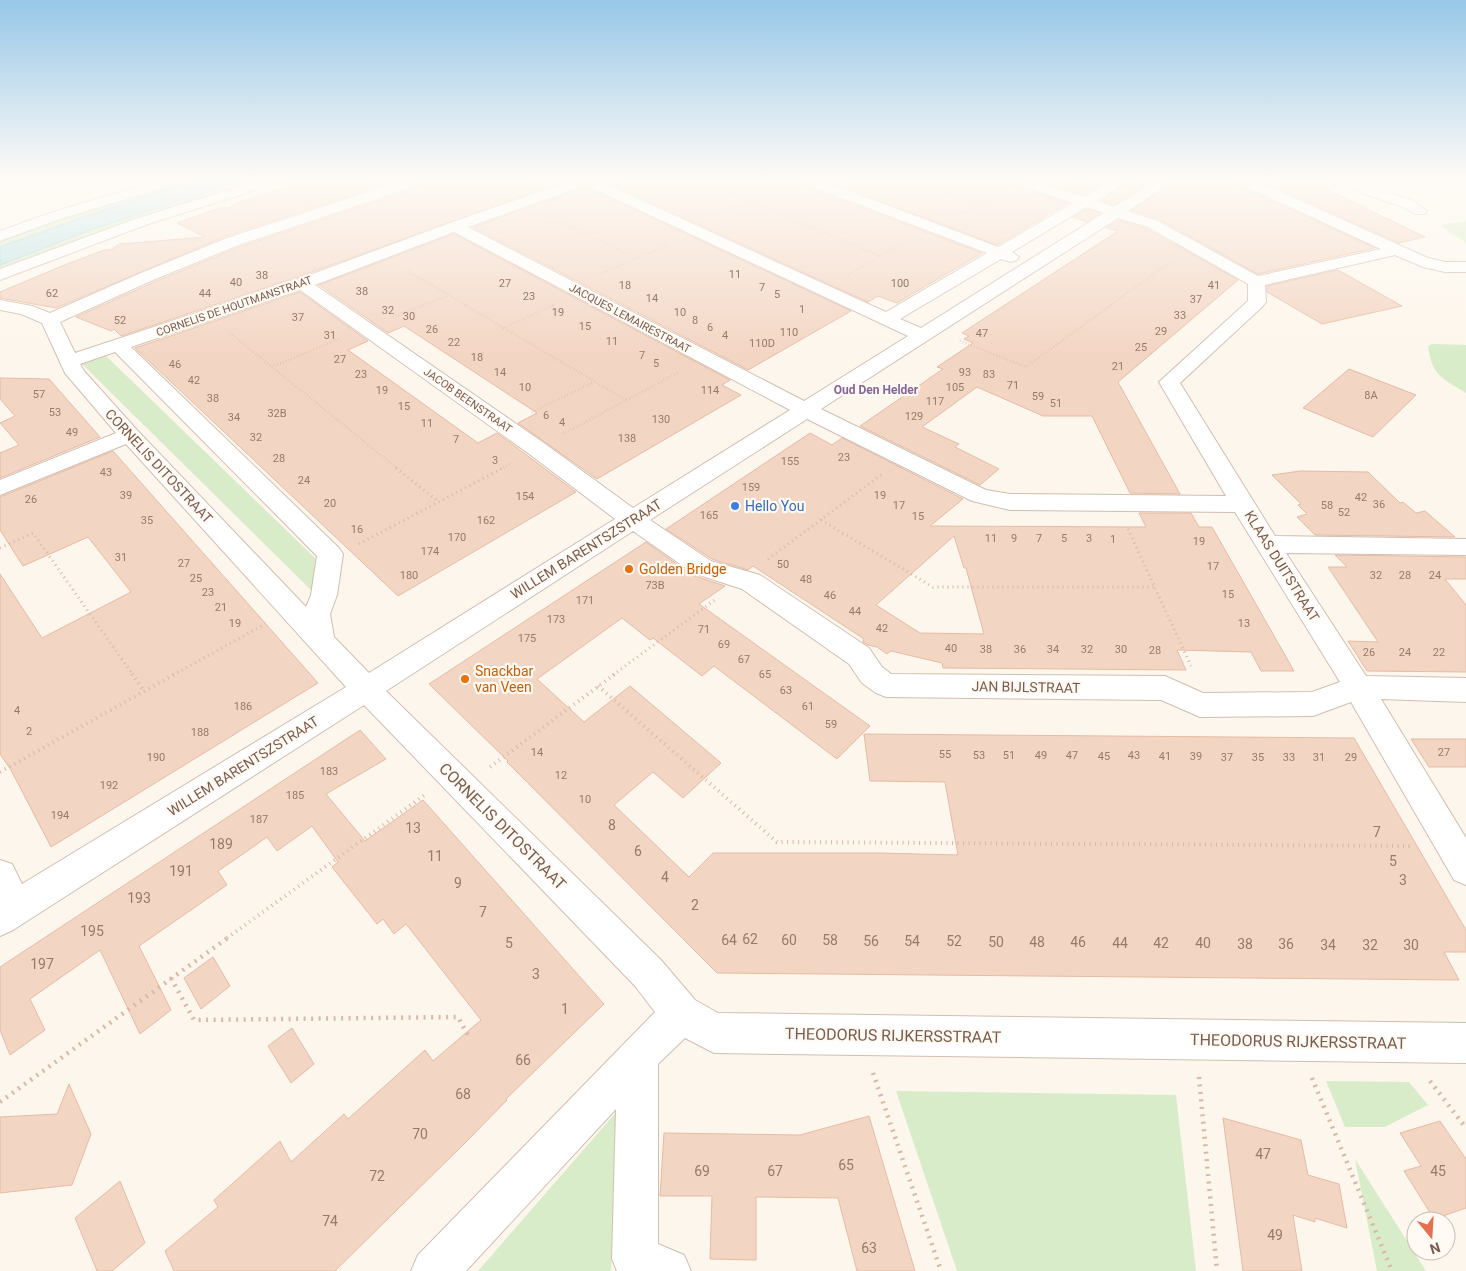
<svg xmlns="http://www.w3.org/2000/svg" width="1466" height="1271" font-family="Roboto,sans-serif">
	<style>
		.green { fill: #d8ecc9 }
		.water { fill: #bfe3e8; stroke: #a5d3da }
		.building { fill: #f3d5c3; stroke: #e6bba3; fill-rule: evenodd }
		.lines { fill: none; stroke-linecap: round; stroke-linejoin: round }
		.minor-casing { stroke: #d1beb0; stroke-width: 2 }
		.path-far4 { stroke: #d9b8a5; stroke-width: 2; stroke-dasharray: 0.5 2; stroke-linecap: butt }
		.path-far3 { stroke: #d9b8a5; stroke-width: 2.5; stroke-dasharray: 0.5 2.5; stroke-linecap: butt }
		.path-far2 { stroke: #d9b8a5; stroke-width: 3; stroke-dasharray: 1 4; stroke-linecap: butt }
		.path-far1 { stroke: #d9b8a5; stroke-width: 4; stroke-dasharray: 1 4.5; stroke-linecap: butt }
		.path { stroke: #d9b8a5; stroke-width: 4.5; stroke-dasharray: 2 5.5; stroke-linecap: butt }
		.minor { fill: #fff; fill-rule: evenodd }
		.shop-dot { fill: #3f7fe0; stroke: #fffaf3; stroke-width: 2 }
		.food-dot { fill: #e8710a; stroke: #fffaf3; stroke-width: 2 }
		.labels { text-anchor: middle; stroke-width: 4.5; stroke-linejoin: round; paint-order: stroke }
		.number-label { font-size: 11px; fill: #987a6a }
		.far-street-label { font-size: 11px; fill: #7a5c4d; stroke: #fffaf3 }
		.far-neighbourhood-label { font-size: 12px; font-weight: bold; fill: #846695; stroke: #fffaf3 }
		.street-label { font-size: 14px; fill: #7a5c4d; stroke: #fffaf3 }
		.shop-label { font-size: 14px; fill: #366cbe; stroke: #fffaf3; text-anchor: start }
		.food-label { font-size: 14px; fill: #c56008; stroke: #fffaf3; text-anchor: start }
		.near-number-label { font-size: 14px; fill: #987a6a }
		.near-street-label { font-size: 16px; fill: #7a5c4d; stroke: #fffaf3 }
	</style>
	<rect width="100%" height="100%" fill="#fdf6ec"/>
	<!-- green -->
	<path class="green" d="M184 178H205L121 204 0 247V240Z
		M250 178H273L158 214 0 273V265C80 229 166 203 250 178Z
		M1466 221V243L1440 225Z
		M1432 344 1466 345V393C1442 378 1432 376 1428 346Z
		M106 356 316 559 318 582 314 593 82 364Z
		M1326 1081 1409 1082 1428 1105 1385 1127H1345Z
		M896 1091 1176 1095 1196 1271H957Z
		M619 1109 611 1271H478Z
		M1355 1159 1426 1271H1377Z"/>
	<!-- water -->
	<path class="water" d="M205 178H250L93 229 0 265V247L121 204Z"/>
	<!-- building -->
	<path class="building" d="M317 178H405L226 236 56 308 0 298V292L62 266 104 250H110L120 244 205 237 177 223 220 208H230L234 204Z
		M434 178H573L295 278 121 336 114 329 111 331 76 317 154 282 240 247 431 183Z
		M603 178H793L796 183 982 253 897 303 878 296 868 302 602 180Z
		M820 178H1002L1005 183 1068 203 997 245Z
		M1031 178H1112L1084 195Z
		M1135 178H1157L1114 205 1101 201Z
		M1179 178H1210L1242 187 1375 248 1258 274 1159 219 1132 210Z
		M1292 178H1321L1318 185 1425 237 1399 243 1266 183Z
		M586 187 851 311 748 370 473 227Z
		M1087 209 1100 213 1087 222 1073 217Z
		M1118 220 1147 229 1238 280 1118 382 1180 494 1130 493 1092 416H1043L977 387 922 427 959 444 955 447 999 469 980 485 860 426 943 369 937 367 973 343 964 339 969 336 962 333 1118 231 1106 228Z
		M454 234 730 380 722 385 741 395 597 479 518 423 537 413 404 326 388 333 319 285Z
		M1338 270 1402 306 1322 324 1267 292V286Z
		M300 292 368 341 348 350 478 443 497 433 576 492 398 596 135 348Z
		M1349 369 1416 395 1373 437 1303 408Z
		M0 378 49 379 100 437 0 478V453L19 445 0 423 15 416 0 399Z
		M810 433 832 445 842 438 963 499 930 526 1146 527 1139 513H1191L1199 527H1212L1294 671H1261L1251 652 1177 650 1186 670 943 668 942 663 891 651 887 654 877 647 868 645 863 642 864 639 753 566 748 570 712 559 666 529ZM954 536 964 568H966L984 634 920 633 876 605Z
		M113 451 318 683 51 847 11 770 0 754V574L42 638 131 592 88 537 23 566 0 530V497Z
		M1300 471 1368 472 1400 503 1403 502 1416 513 1425 511 1455 537 1315 535 1297 517 1307 514 1298 505 1301 504 1272 475Z
		M646 542 692 575 725 586 699 604 870 726 837 759 714 666 702 676 653 638 650 640 622 618 537 679 584 722 630 686 721 763 683 798 653 772 614 805 689 877 713 853H879L958 855 945 782 870 781 864 734 1354 738 1466 930V952H1444L1459 980 717 973 507 762 508 761 429 684Z
		M1335 555 1466 557V579H1445L1466 605V672L1367 671 1348 641 1378 642 1328 567H1347Z
		M360 730 386 759 326 794 365 841 423 800 604 1004 506 1099 507 1100 467 1141 335 1271H174L165 1251 218 1207 214 1200 280 1141 291 1162 344 1114 348 1119 425 1050 433 1061 481 1020 406 924 394 934 383 919 377 924 332 867 338 862 312 826 277 851 267 837 243 854 218 871 227 885 139 946 171 1010 140 1034 100 950 30 999 45 1030 10 1055 0 1030V967Z
		M1411 739H1466V767H1429Z
		M213 957 230 986 201 1009 184 978Z
		M292 1028 314 1064 291 1083 268 1046Z
		M69 1084 91 1134 72 1185 0 1193V1117L57 1114Z
		M869 1116 915 1271H857L838 1198 756 1197V1260L710 1259 712 1196H660L664 1133 800 1135Z
		M1223 1118 1301 1140 1308 1175 1339 1184 1347 1228 1315 1218V1222L1293 1215 1302 1271H1243Z
		M1440 1121 1466 1159V1208L1434 1219 1404 1171 1421 1166 1400 1133Z
		M120 1181 145 1243 112 1271H97L75 1218Z"/>
	<g class="lines">
		<defs>
			<path id="minor" d="M167 178H189L187 181 60 219 0 241V231L50 213Z
				M266 178H287L285 181 148 224 0 280V269L138 218Z
				M411 178H432L430 181 239 245 153 280 60 322 75 353 296 280 450 223 576 179 575 178H601L599 181 886 312 987 253 797 181 795 178H815L998 247 1073 203 1006 181 1004 178H1025L1084 197 1116 178H1133L1097 201 1114 207 1160 178H1177L1128 211 1158 221 1258 276 1381 249 1234 181 1232 178H1250L1428 258 1445 262H1466V272H1445L1423 267 1395 255 1265 285 1266 302 1263 306 1180 383 1275 536 1466 539V555L1286 553 1366 676 1466 678V702L1381 699 1466 838V885L1454 880 1351 702 1313 716 1200 717 1161 700 886 697 876 693 862 683 849 664 742 589 693 573 633 531 386 691 661 960 695 1000 718 1013 1466 1023V1063L714 1053 685 1038 658 1064V1244L684 1255 691 1271H617L612 1259 616 1109 466 1271H411L418 1255 655 1012 635 986 364 705 13 930 0 936V860L12 864 22 884 346 687 126 444 0 495V480L116 433 65 373 42 323 21 314 0 310V300L32 306 50 313 141 273 227 238ZM586 185 908 336 804 401 468 227ZM1087 207 1104 213 921 328 900 319 1001 259 1011 262 1017 260 1019 257 1012 252ZM1118 218 1148 227 1248 284V301L1159 382 1226 496 1010 494 986 490 821 409ZM454 232 790 410 633 508 544 443 315 285ZM300 290 528 453 615 519 369 673 334 637 330 614 337 595 343 554 339 548 131 347ZM115 352 317 556 311 595 306 607 137 430 84 371 80 364ZM807 419 972 501 1010 510 1235 512 1340 682 1312 692 1203 693 1165 676 891 674 882 667 869 648 760 575 711 561 650 520Z
				M1325 178H1345L1413 201 1427 211 1425 214H1415L1403 207 1327 181Z"/>
		</defs>
		<!-- minor casing -->
		<use href="#minor" class="minor-casing"/>
		<!-- path-far4 -->
		<path class="path-far4" d="M695 178 880 256
			M909 178 980 203
			M18 183 34 178
			M1441 200 1455 204
			M962 213 996 196
			M715 214 749 201
			M551 217 635 258
			M406 270 468 306
			M598 275 668 245
			M848 275 905 242
			M421 306 448 296
			M551 306 554 305
			M1109 306 1172 261"/>
		<!-- path-far3 -->
		<path class="path-far3" d="M465 305 626 400
			M393 317 424 305
			M503 328 554 305
			M230 333 398 469
			M960 341 1026 367 1111 305
			M272 367 339 339
			M532 412 594 382
			M563 434 679 372
			M501 469 512 463"/>
		<!-- path-far2 -->
		<path class="path-far2" d="M396 468 439 502
			M821 520 933 587H1154
			M1128 529 1191 666
			M359 544 503 468
			M0 548 33 533 133 675
			M768 559 881 475
			M173 675 265 624
			M613 675 716 599"/>
		<!-- path-far1 -->
		<path class="path-far1" d="M132 674 144 691
			M598 686 777 842 1413 846
			M490 767 615 674
			M0 772 175 674
			M227 938 426 794"/>
		<!-- path -->
		<path class="path" d="M171 978 194 1020 458 1017 470 1039
			M873 1073 941 1271
			M1199 1077 1217 1271
			M1312 1078 1392 1271
			M1430 1081 1466 1128
			M0 1102 229 937"/>
		<!-- minor -->
		<use href="#minor" class="minor"/>
	</g>
	<!-- sky -->
	<linearGradient id="sky" x2="0" y2="1"><stop stop-color="#97c7e8"/><stop offset="0.5" stop-color="#fefbf6"/><stop offset="1" stop-color="#fefbf6" stop-opacity="0"/></linearGradient>
	<rect width="1466" height="356" fill="url(#sky)"/>
	<!-- markers -->
	<circle class="shop-dot" cx="735" cy="506" r="5"/>
	<g class="food-dot">
		<circle cx="629" cy="569" r="5"/>
		<circle cx="465" cy="679" r="5"/>
	</g>
	<g class="labels">
		<!-- number labels -->
		<g class="number-label">
			<text x="735" y="278">11</text>
			<text x="262" y="279">38</text>
			<text x="236" y="286">40</text>
			<text x="505" y="287">27</text>
			<text x="900" y="287">100</text>
			<text x="625" y="289">18</text>
			<text x="1214" y="289">41</text>
			<text x="762" y="291">7</text>
			<text x="362" y="295">38</text>
			<text x="52" y="297">62</text>
			<text x="205" y="297">44</text>
			<text x="777" y="298">5</text>
			<text x="529" y="300">23</text>
			<text x="652" y="302">14</text>
			<text x="1196" y="303">37</text>
			<text x="802" y="313">1</text>
			<text x="388" y="314">32</text>
			<text x="558" y="316">19</text>
			<text x="680" y="316">10</text>
			<text x="1180" y="319">33</text>
			<text x="409" y="320">30</text>
			<text x="298" y="321">37</text>
			<text x="120" y="324">52</text>
			<text x="695" y="324">8</text>
			<text x="585" y="330">15</text>
			<text x="710" y="331">6</text>
			<text x="432" y="333">26</text>
			<text x="1161" y="335">29</text>
			<text x="789" y="336">110</text>
			<text x="982" y="337">47</text>
			<text x="330" y="339">31</text>
			<text x="725" y="339">4</text>
			<text x="612" y="345">11</text>
			<text x="454" y="346">22</text>
			<text x="762" y="347">110D</text>
			<text x="1141" y="351">25</text>
			<text x="642" y="359">7</text>
			<text x="477" y="361">18</text>
			<text x="340" y="363">27</text>
			<text x="656" y="367">5</text>
			<text x="175" y="368">46</text>
			<text x="1118" y="370">21</text>
			<text x="500" y="376">14</text>
			<text x="965" y="376">93</text>
			<text x="361" y="378">23</text>
			<text x="989" y="378">83</text>
			<text x="194" y="384">42</text>
			<text x="1013" y="389">71</text>
			<text x="525" y="391">10</text>
			<text x="955" y="391">105</text>
			<text x="382" y="394">19</text>
			<text x="710" y="394">114</text>
			<text x="39" y="398">57</text>
			<text x="1371" y="399">8A</text>
			<text x="1038" y="400">59</text>
			<text x="213" y="402">38</text>
			<text x="935" y="405">117</text>
			<text x="1056" y="407">51</text>
			<text x="404" y="410">15</text>
			<text x="55" y="416">53</text>
			<text x="277" y="417">32B</text>
			<text x="546" y="419">6</text>
			<text x="914" y="420">129</text>
			<text x="234" y="421">34</text>
			<text x="661" y="423">130</text>
			<text x="562" y="426">4</text>
			<text x="427" y="427">11</text>
			<text x="72" y="436">49</text>
			<text x="256" y="441">32</text>
			<text x="627" y="442">138</text>
			<text x="456" y="443">7</text>
			<text x="844" y="461">23</text>
			<text x="279" y="462">28</text>
			<text x="495" y="464">3</text>
			<text x="790" y="465">155</text>
			<text x="106" y="476">43</text>
			<text x="304" y="484">24</text>
			<text x="751" y="491">159</text>
			<text x="126" y="499">39</text>
			<text x="880" y="499">19</text>
			<text x="525" y="500">154</text>
			<text x="1361" y="501">42</text>
			<text x="31" y="503">26</text>
			<text x="330" y="507">20</text>
			<text x="1379" y="508">36</text>
			<text x="899" y="509">17</text>
			<text x="1327" y="509">58</text>
			<text x="1344" y="516">52</text>
			<text x="709" y="519">165</text>
			<text x="918" y="520">15</text>
			<text x="147" y="524">35</text>
			<text x="486" y="524">162</text>
			<text x="357" y="533">16</text>
			<text x="457" y="541">170</text>
			<text x="991" y="542">11</text>
			<text x="1014" y="542">9</text>
			<text x="1039" y="542">7</text>
			<text x="1064" y="542">5</text>
			<text x="1089" y="542">3</text>
			<text x="1113" y="543">1</text>
			<text x="1199" y="545">19</text>
			<text x="430" y="555">174</text>
			<text x="121" y="561">31</text>
			<text x="184" y="567">27</text>
			<text x="783" y="568">50</text>
			<text x="1213" y="570">17</text>
			<text x="409" y="579">180</text>
			<text x="1376" y="579">32</text>
			<text x="1405" y="579">28</text>
			<text x="1435" y="579">24</text>
			<text x="196" y="582">25</text>
			<text x="806" y="583">48</text>
			<text x="655" y="589">73B</text>
			<text x="208" y="596">23</text>
			<text x="1228" y="598">15</text>
			<text x="830" y="599">46</text>
			<text x="585" y="604">171</text>
			<text x="221" y="611">21</text>
			<text x="855" y="615">44</text>
			<text x="556" y="623">173</text>
			<text x="235" y="627">19</text>
			<text x="1244" y="627">13</text>
			<text x="882" y="632">42</text>
			<text x="704" y="633">71</text>
			<text x="527" y="642">175</text>
			<text x="724" y="648">69</text>
			<text x="951" y="652">40</text>
			<text x="986" y="653">38</text>
			<text x="1020" y="653">36</text>
			<text x="1053" y="653">34</text>
			<text x="1087" y="653">32</text>
			<text x="1121" y="653">30</text>
			<text x="1155" y="654">28</text>
			<text x="1369" y="656">26</text>
			<text x="1405" y="656">24</text>
			<text x="1439" y="656">22</text>
			<text x="744" y="663">67</text>
			<text x="765" y="678">65</text>
			<text x="786" y="694">63</text>
			<text x="243" y="710">186</text>
			<text x="808" y="710">61</text>
			<text x="17" y="714">4</text>
			<text x="831" y="728">59</text>
			<text x="29" y="735">2</text>
			<text x="200" y="736">188</text>
			<text x="537" y="756">14</text>
			<text x="1444" y="756">27</text>
			<text x="945" y="758">55</text>
			<text x="979" y="759">53</text>
			<text x="1009" y="759">51</text>
			<text x="1041" y="759">49</text>
			<text x="1072" y="759">47</text>
			<text x="1134" y="759">43</text>
			<text x="1104" y="760">45</text>
			<text x="1165" y="760">41</text>
			<text x="1196" y="760">39</text>
			<text x="156" y="761">190</text>
			<text x="1227" y="761">37</text>
			<text x="1258" y="761">35</text>
			<text x="1289" y="761">33</text>
			<text x="1319" y="761">31</text>
			<text x="1351" y="761">29</text>
			<text x="329" y="775">183</text>
			<text x="561" y="779">12</text>
			<text x="109" y="789">192</text>
			<text x="295" y="799">185</text>
			<text x="585" y="803">10</text>
			<text x="60" y="819">194</text>
			<text x="259" y="823">187</text>
		</g>
		<!-- far-street labels -->
		<g class="far-street-label">
			<text transform="translate(234 306) rotate(-19)" y="4">CORNELIS DE HOUTMANSTRAAT</text>
			<text transform="translate(630 318) rotate(28)" y="4">JACQUES LEMAIRESTRAAT</text>
			<text transform="translate(468 400) rotate(35)" y="4">JACOB BEENSTRAAT</text>
		</g>
		<!-- far-neighbourhood labels -->
		<g class="far-neighbourhood-label">
			<text x="876" y="394">Oud Den Helder</text>
		</g>
		<!-- street labels -->
		<g class="street-label">
			<text transform="translate(159 466) rotate(47)" y="5">CORNELIS DITOSTRAAT</text>
			<text transform="translate(586 549) rotate(-32)" y="5">WILLEM BARENTSZSTRAAT</text>
			<text transform="translate(1282 566) rotate(58)" y="5">KLAAS DUITSTRAAT</text>
			<text transform="translate(1026 687) rotate(1)" y="5">JAN BIJLSTRAAT</text>
			<text transform="translate(243 766) rotate(-32)" y="5">WILLEM BARENTSZSTRAAT</text>
		</g>
		<!-- shop labels -->
		<g class="shop-label">
			<text x="745" y="511">Hello You</text>
		</g>
		<!-- food labels -->
		<g class="food-label">
			<text x="639" y="574">Golden Bridge</text>
			<text x="475" y="676">Snackbar<tspan x="475" dy="16">van Veen</tspan></text>
		</g>
		<!-- near-number labels -->
		<g class="near-number-label">
			<text x="612" y="830">8</text>
			<text x="413" y="833">13</text>
			<text x="1377" y="837">7</text>
			<text x="221" y="849">189</text>
			<text x="638" y="856">6</text>
			<text x="435" y="861">11</text>
			<text x="1393" y="866">5</text>
			<text x="181" y="876">191</text>
			<text x="665" y="882">4</text>
			<text x="1403" y="885">3</text>
			<text x="458" y="888">9</text>
			<text x="139" y="903">193</text>
			<text x="695" y="910">2</text>
			<text x="483" y="917">7</text>
			<text x="92" y="936">195</text>
			<text x="750" y="944">62</text>
			<text x="729" y="945">64</text>
			<text x="789" y="945">60</text>
			<text x="830" y="945">58</text>
			<text x="871" y="946">56</text>
			<text x="912" y="946">54</text>
			<text x="954" y="946">52</text>
			<text x="996" y="947">50</text>
			<text x="1037" y="947">48</text>
			<text x="1078" y="947">46</text>
			<text x="509" y="948">5</text>
			<text x="1120" y="948">44</text>
			<text x="1161" y="948">42</text>
			<text x="1203" y="948">40</text>
			<text x="1245" y="949">38</text>
			<text x="1286" y="949">36</text>
			<text x="1328" y="950">34</text>
			<text x="1370" y="950">32</text>
			<text x="1411" y="950">30</text>
			<text x="42" y="969">197</text>
			<text x="536" y="979">3</text>
			<text x="565" y="1014">1</text>
			<text x="523" y="1065">66</text>
			<text x="463" y="1099">68</text>
			<text x="420" y="1139">70</text>
			<text x="1263" y="1159">47</text>
			<text x="846" y="1170">65</text>
			<text x="702" y="1176">69</text>
			<text x="775" y="1176">67</text>
			<text x="1438" y="1176">45</text>
			<text x="377" y="1181">72</text>
			<text x="330" y="1226">74</text>
			<text x="1275" y="1240">49</text>
			<text x="869" y="1253">63</text>
		</g>
		<!-- near-street labels -->
		<g class="near-street-label">
			<text transform="translate(503 826) rotate(45)" y="6">CORNELIS DITOSTRAAT</text>
			<text transform="translate(893 1035) rotate(1)" y="6">THEODORUS RIJKERSSTRAAT</text>
			<text transform="translate(1298 1041) rotate(1)" y="6">THEODORUS RIJKERSSTRAAT</text>
		</g>
	</g>
	<!-- north arrow -->
	<g transform="translate(1431 1236) rotate(162)"><circle r="24" fill="#fffaf3" stroke="#cabbb1"/>
	<path d="M0-4L9 19L0 12L-9 19Z" fill="#e76f51"/>
	<text y="-8" font-size="14" font-weight="bold" text-anchor="middle" fill="#7a5c4d">N</text>
	</g>
</svg>
